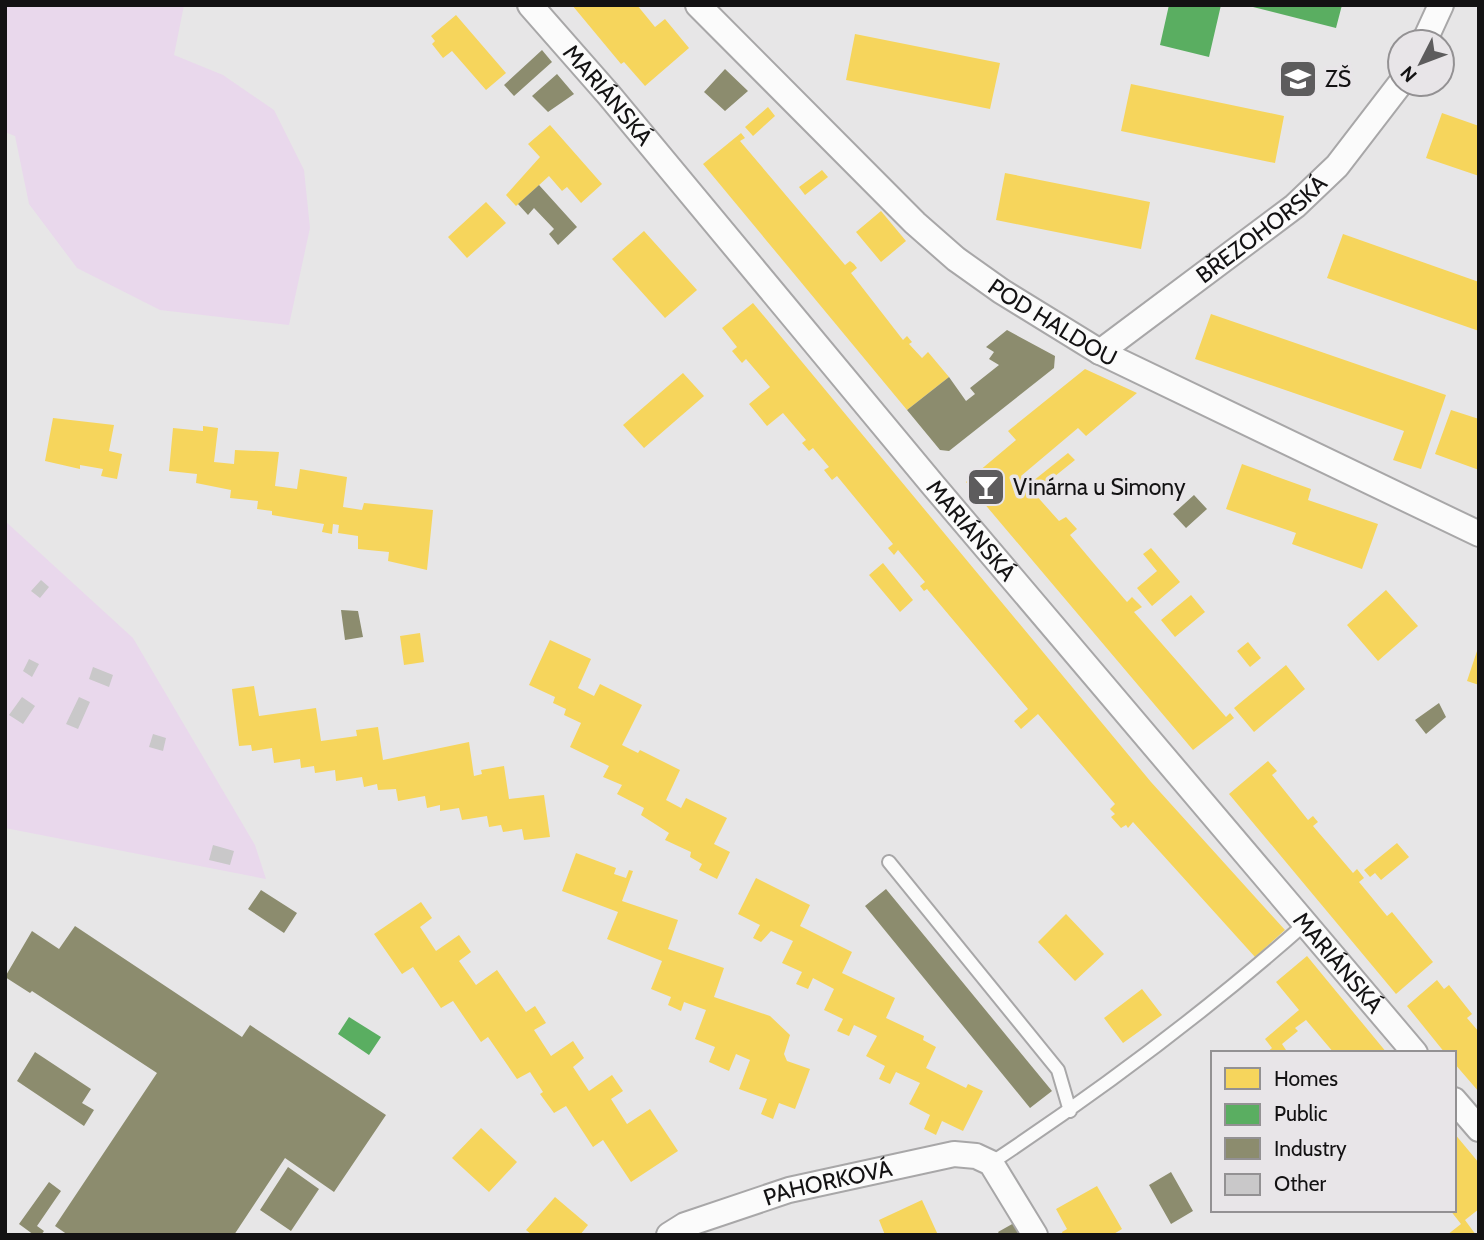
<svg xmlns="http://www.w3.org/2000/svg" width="1484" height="1240" font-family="Cabin,sans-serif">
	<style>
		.green { fill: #e9d8ec }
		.homes { fill: #f6d55c }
		.public { fill: #5aae61 }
		.industry { fill: #8c8c6e }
		.building { fill: #c9c8c9 }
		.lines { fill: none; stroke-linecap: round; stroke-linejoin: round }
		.lane-casing { stroke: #a8a7a8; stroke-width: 16 }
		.street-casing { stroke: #a8a7a8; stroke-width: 28 }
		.lane { stroke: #fbfbfb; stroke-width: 12 }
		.street { stroke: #fbfbfb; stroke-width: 24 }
		.labels { text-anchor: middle; stroke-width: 7; stroke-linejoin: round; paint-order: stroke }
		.poi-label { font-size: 23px; fill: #131213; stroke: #e8e5e8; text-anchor: start }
		.street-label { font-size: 23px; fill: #131213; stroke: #e8e5e8 }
	</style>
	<rect width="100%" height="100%" fill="#e7e6e7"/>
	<!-- green -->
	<path class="green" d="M5 5H184L174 55 223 75 274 110 304 170 310 228 289 325 160 310 77 268 29 204 15 136 5 132Z
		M5 521 133 638 255 845 266 879 5 828Z"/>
	<!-- homes -->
	<path class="homes" d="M572 5H637L655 27 665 19 689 48 645 86 624 62 621 64Z
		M456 15 506 73 486 90 452 51 443 58 432 44 435 41 431 36Z
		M855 34 1000 63 990 109 846 80Z
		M1131 84 1284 116 1275 163 1121 131Z
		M768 107 775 116 753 136 745 127Z
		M1442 113 1479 126V176L1426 158Z
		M550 125 602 184 581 203 567 187 562 191 549 176 516 206 506 195 540 157 528 144Z
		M741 133 745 138 740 141 845 265 850 261 854 264 857 268 851 273 903 340 907 336 912 342 909 344 922 358 928 352 949 377 907 410 703 164Z
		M822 170 828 177 805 195 799 187Z
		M1005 173 1150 202 1141 249 996 220Z
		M486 202 506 223 467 258 448 237Z
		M881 211 906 241 881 262 856 232Z
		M644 231 697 290 665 318 612 259Z
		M1343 234 1479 282V331L1327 278Z
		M753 303 1151 782 1285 930 1255 957 1133 822 1128 828 1126 825 1121 828 1111 817 1115 814 1110 809 1115 804 1038 714 1021 729 1014 721 1028 709 927 589 924 591 920 586 925 582 898 550 894 555 888 548 893 544 837 476 832 480 824 470 829 467 813 448 809 451 802 443 806 440 783 413 767 426 749 404 770 387 746 359 742 363 732 351 737 347 722 328Z
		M1211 314 1446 395 1421 469 1393 460 1404 431 1195 359Z
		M1085 369 1137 393 1086 436 1078 428 1021 476 1028 485 1068 453 1075 460 1034 493 1059 521 1066 517 1077 529 1070 535 1096 566 1127 602 1132 597 1142 607 1134 612 1226 717 1230 713 1234 718 1193 750 966 482 1016 440 1008 431Z
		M683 373 704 396 644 448 623 425Z
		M1451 410 1479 419V470L1435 454Z
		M53 418 114 425 109 451 122 454 117 479 101 476 103 469 80 465V469L45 461Z
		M203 426 218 428 214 462 234 464 235 450 279 452 275 486 297 489 300 469 347 477 343 507 362 510 364 503 433 510 427 570 388 561 389 552 358 549V536L338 533 339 525 333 524 332 534 322 532 324 524 272 515V511L257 509 258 501 230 498 231 490 196 483 197 474 169 471 173 428 203 431Z
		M1242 464 1311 489 1308 500 1378 524 1362 569 1292 544 1296 533 1226 509Z
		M1151 548 1180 582 1152 606 1137 588 1157 571 1143 554Z
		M883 563 913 600 900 612 869 575Z
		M1386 590 1418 626 1378 661 1347 625Z
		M1191 595 1205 612 1175 637 1161 620Z
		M420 633 424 662 404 665 400 636Z
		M550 640 591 659 578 688 594 696 600 684 642 705 622 745 638 753 640 750 680 770 666 800 681 808 686 798 727 818 714 844 730 852 717 879 699 870 702 864 690 857 691 852 665 840 669 833 641 815 644 808 617 794 622 785 603 777 609 766 570 747 581 723 564 715 566 709 553 703 555 697 529 685Z
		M1248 642 1261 658 1250 667 1237 651Z
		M1478 648H1479V685L1467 681Z
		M1286 665 1305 689 1254 732 1234 708Z
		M254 686 259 716 316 708 321 741 357 736 356 730 378 727 383 760 469 742 474 776 482 774 481 770 504 766 509 799 544 795 550 837 524 840 522 829 503 832 501 825 489 827 487 816 462 820 459 808 440 811V805L427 808 425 796 398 801 396 789 378 790 377 784 364 787 362 777 336 781 335 770 315 773 314 766 301 768 300 759 274 763 272 748 252 751 251 745 239 746 232 689Z
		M1268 761 1277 771 1272 775 1308 820 1313 816 1318 822 1313 826 1353 873 1357 869 1364 878 1359 882 1387 916 1392 912 1433 962 1396 994 1229 794Z
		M1397 843 1409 857 1381 880 1375 873 1370 877 1364 870Z
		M576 853 616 868 614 874 626 878 629 870 633 871 622 901 678 920 668 949 724 968 714 997 770 1016 790 1035 784 1054 787 1061 810 1069 795 1109 779 1103 773 1119 761 1114 767 1099 739 1089 750 1060 736 1054 729 1071 709 1062 715 1047 695 1039 706 1010 684 1002 681 1011 668 1005 671 997 651 989 662 961 607 939 618 912 562 891Z
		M756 878 810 905 800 926 852 952 842 973 895 998 886 1018 924 1036 923 1040 936 1047 926 1068 966 1088 968 1084 983 1091 963 1131 942 1121 936 1135 924 1129 930 1115 909 1104 920 1083 896 1072 890 1084 879 1079 885 1066 866 1056 877 1036 854 1025 849 1036 837 1031 843 1019 824 1010 834 989 813 978 808 989 796 984 802 972 782 963 793 941 771 931 761 942 753 938 760 925 738 914Z
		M421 902 432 918 420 927 436 951 459 935 471 952 459 961 476 985 497 970 526 1012 535 1006 546 1023 534 1030 551 1056 573 1041 584 1058 573 1067 589 1091 612 1075 623 1091 611 1099 627 1124 650 1109 678 1151 631 1182 603 1140 593 1147 566 1106 554 1113 540 1094 543 1092 530 1072 517 1079 488 1037 481 1042 453 1001 441 1008 413 967 402 974 374 934Z
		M1066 914 1104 954 1075 981 1038 942Z
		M1307 956 1330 984 1387 1053H1334L1306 1020 1295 1028 1298 1031 1282 1044 1288 1053H1266L1272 1048 1265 1039 1299 1010 1276 982Z
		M1437 980 1444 989 1449 985 1472 1014 1467 1018 1479 1032V1092L1454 1063V1053H1445L1407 1006Z
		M1142 989 1162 1015 1123 1043 1104 1018Z
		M481 1128 517 1162 489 1192 452 1158Z
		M1454 1133 1479 1163V1209L1465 1220 1476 1235H1447L1461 1224 1450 1210H1454Z
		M1097 1186 1122 1229 1112 1235H1063L1062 1232 1067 1229 1056 1209Z
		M555 1197 588 1225 580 1235H532L526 1230Z
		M922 1200 938 1235H885L879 1220Z"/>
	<!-- public -->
	<path class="public" d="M1169 5H1221L1209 57 1160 45Z
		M1245 5H1342L1336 28Z
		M349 1017 381 1037 369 1055 338 1034Z"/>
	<!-- industry -->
	<path class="industry" d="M542 50 552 62 514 96 504 85Z
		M725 69 748 91 725 111 704 92Z
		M557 74 574 94 548 112 532 96Z
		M539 185 577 227 558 245 549 234 554 229 534 208 528 215 518 204Z
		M1007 330 1055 356 1054 368 949 451 940 450 907 410 949 377 966 401 975 394 970 388 999 365 989 359 994 352 986 347Z
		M1194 495 1207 509 1186 528 1173 514Z
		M341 610 358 611 363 637 345 640Z
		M1439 703 1446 717 1426 734 1415 720Z
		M886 889 1052 1091 1030 1108 865 906Z
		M261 890 297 913 284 933 248 909Z
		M75 926 242 1037 250 1025 386 1115 334 1192 285 1158 234 1235H68L55 1226 157 1073 32 991 30 993 5 977 32 931 59 949Z
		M35 1052 91 1089 82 1103 94 1110 84 1126 17 1081Z
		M288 1167 319 1189 291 1231 260 1210Z
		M1171 1172 1193 1211 1171 1224 1149 1185Z
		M49 1182 61 1191 37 1226 44 1231 41 1235H34L19 1224Z
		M1014 1223 1022 1235H1000L998 1232Z"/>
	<!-- building -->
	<path class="building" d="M41 580 49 587 40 598 31 591Z
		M29 659 39 664 32 677 23 671Z
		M93 667 113 675 109 687 89 679Z
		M22 697 35 706 23 724 9 715Z
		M79 697 90 702 78 729 66 724Z
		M153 734 166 738 163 751 149 747Z
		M213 845 234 851 230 865 209 860Z"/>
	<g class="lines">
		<defs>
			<path id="lane" d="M889 862 1058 1070 1070 1111
				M991 1163C1101 1090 1207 1011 1306 923"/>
			<g id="street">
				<path id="s1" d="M530 5 609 95 933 485 1415 1053"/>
				<path id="s2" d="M698 5 915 223 956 259 1001 291 1100 352 1479 534"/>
				<path d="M1424 42 1441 5"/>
				<path id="s3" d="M1100 352 1295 206 1337 166 1400 84"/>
				<path d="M1454 1100 1479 1129"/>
				<path id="s4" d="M669 1235 685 1225 789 1190 954 1154 976 1156 991 1163 1035 1235"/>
			</g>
		</defs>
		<!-- lane casing -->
		<use href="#lane" class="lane-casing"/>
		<!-- street casing -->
		<use href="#street" class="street-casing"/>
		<!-- lane -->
		<use href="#lane" class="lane"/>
		<!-- street -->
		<use href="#street" class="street"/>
	</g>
	<!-- icons -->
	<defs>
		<symbol id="school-square" viewBox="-11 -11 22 22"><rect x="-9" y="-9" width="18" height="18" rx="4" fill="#5d5c5d" stroke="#e8e5e8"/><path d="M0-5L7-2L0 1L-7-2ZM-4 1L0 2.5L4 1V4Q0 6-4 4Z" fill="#fff"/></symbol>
		<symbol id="bar-square" viewBox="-11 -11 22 22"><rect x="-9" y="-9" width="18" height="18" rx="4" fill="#5d5c5d" stroke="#e8e5e8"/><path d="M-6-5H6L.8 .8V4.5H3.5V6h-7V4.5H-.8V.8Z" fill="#fff"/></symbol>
	</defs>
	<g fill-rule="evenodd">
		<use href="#school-square" x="1276" y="57" width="44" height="44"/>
		<use href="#bar-square" x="964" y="465" width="44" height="44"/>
	</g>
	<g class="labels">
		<!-- poi labels -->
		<g class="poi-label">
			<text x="1325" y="87">ZŠ</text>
			<text x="1013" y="495">Vinárna u Simony</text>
		</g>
		<!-- street labels -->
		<g class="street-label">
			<text dy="8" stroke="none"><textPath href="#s1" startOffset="119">MARIÁNSKÁ</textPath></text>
			<text dy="8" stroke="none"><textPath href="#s3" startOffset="203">BŘEZOHORSKÁ</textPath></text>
			<text dy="8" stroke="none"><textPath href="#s2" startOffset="478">POD HALDOU</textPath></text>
			<text dy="8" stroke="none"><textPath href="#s1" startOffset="686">MARIÁNSKÁ</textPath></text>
			<text dy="8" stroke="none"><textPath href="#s1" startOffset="1253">MARIÁNSKÁ</textPath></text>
			<text dy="8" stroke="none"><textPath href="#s4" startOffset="168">PAHORKOVÁ</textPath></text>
		</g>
	</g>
	<!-- border -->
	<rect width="1484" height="1240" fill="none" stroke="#131213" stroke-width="14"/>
	<!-- legend -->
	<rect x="1211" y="1051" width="245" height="161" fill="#e8e5e8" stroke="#939193" stroke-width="2"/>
	<rect x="1225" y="1068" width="35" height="21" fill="#f6d55c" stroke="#939193" stroke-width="2"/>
	<text x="1274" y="1086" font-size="21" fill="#131213">Homes</text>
	<rect x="1225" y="1104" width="35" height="21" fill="#5aae61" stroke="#939193" stroke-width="2"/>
	<text x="1274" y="1121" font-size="21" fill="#131213">Public</text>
	<rect x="1225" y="1138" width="35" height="21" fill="#8c8c6e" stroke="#939193" stroke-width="2"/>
	<text x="1274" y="1156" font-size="21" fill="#131213">Industry</text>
	<rect x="1225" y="1174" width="35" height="21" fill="#c9c8c9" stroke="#939193" stroke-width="2"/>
	<text x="1274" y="1191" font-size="21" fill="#131213">Other</text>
	<!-- north arrow -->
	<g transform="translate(1421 63) rotate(228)"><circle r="33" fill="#e8e5e8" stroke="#939193" stroke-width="2"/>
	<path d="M0-5L12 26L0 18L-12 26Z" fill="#5d5c5d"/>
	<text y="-10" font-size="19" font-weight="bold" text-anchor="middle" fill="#131213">N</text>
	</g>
</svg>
